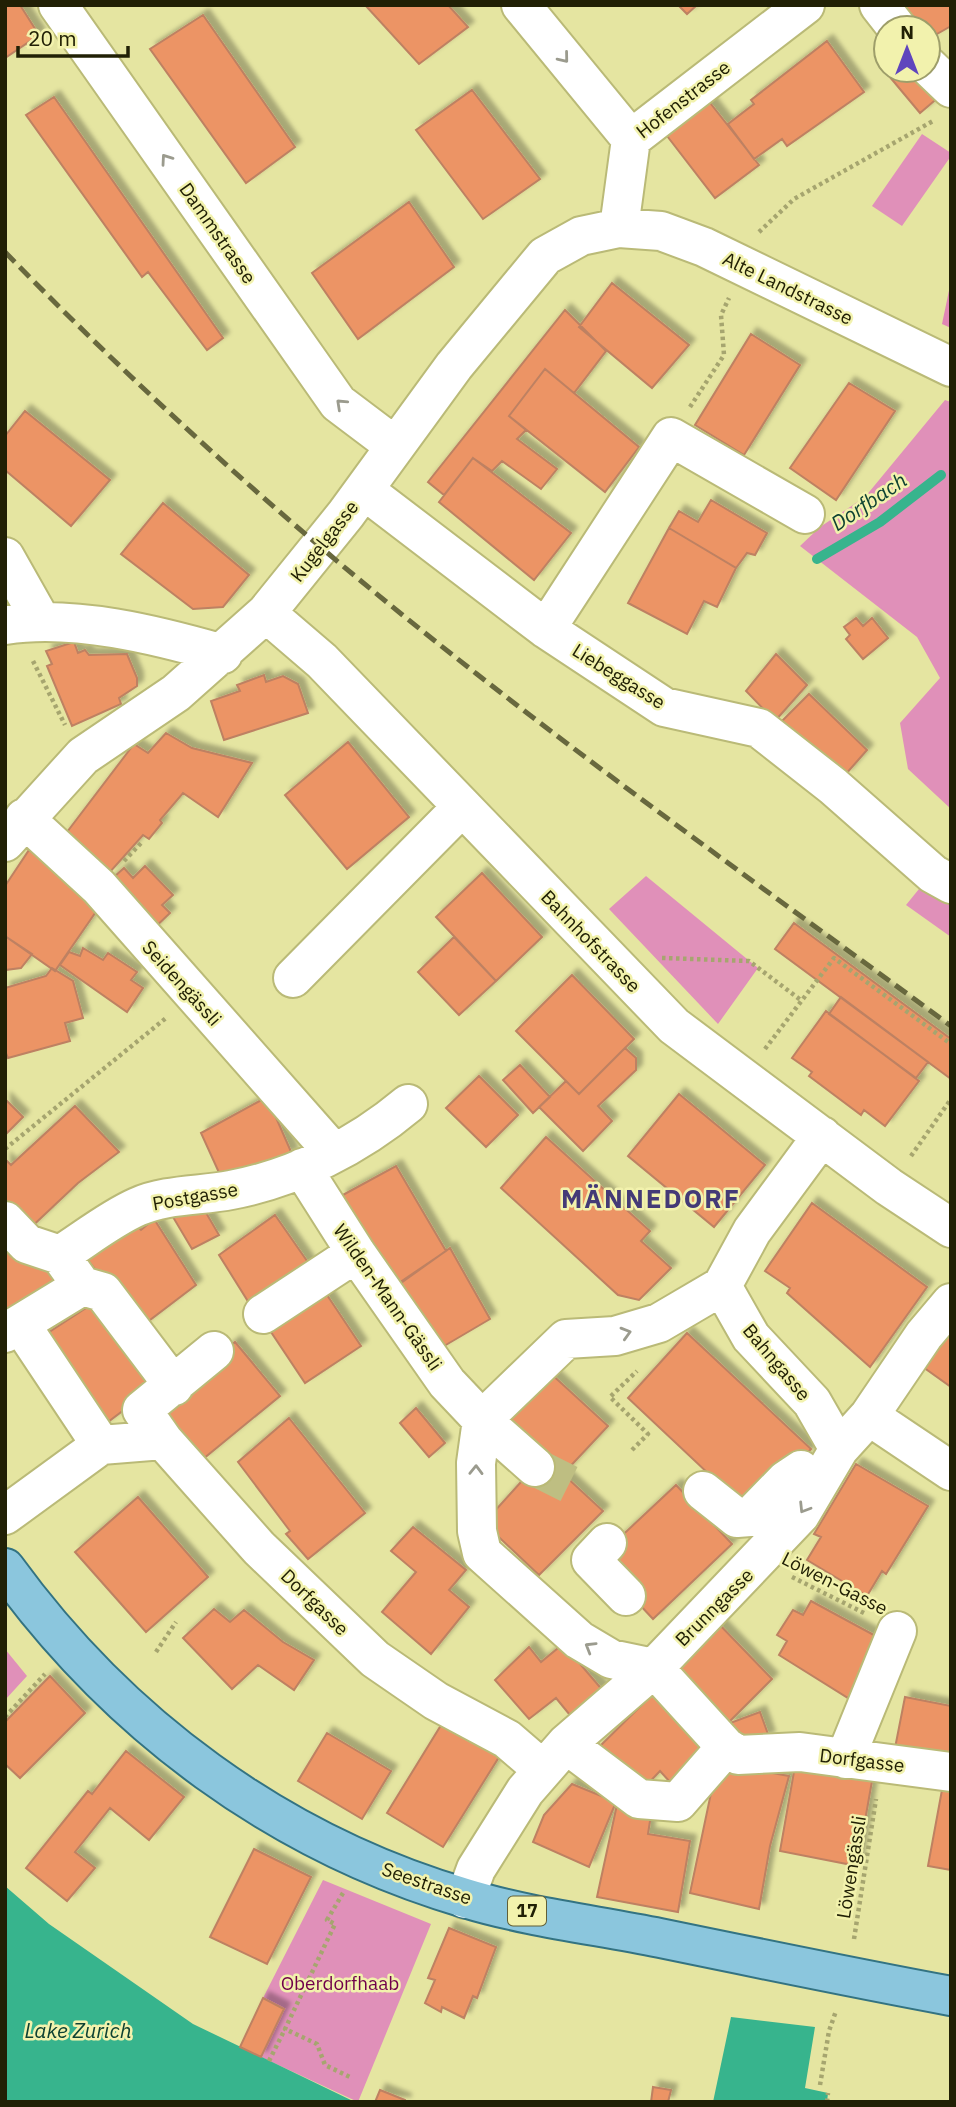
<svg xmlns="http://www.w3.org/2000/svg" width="956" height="2107" font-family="'IBM Plex Sans',sans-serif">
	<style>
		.green { fill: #e090b9 }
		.forest { fill: #e086b5 }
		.water { fill: #37b48d }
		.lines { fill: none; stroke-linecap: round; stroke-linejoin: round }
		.stream { stroke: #37b48d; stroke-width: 10 }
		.building { fill: #ec9465; stroke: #be8162; stroke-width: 2; filter: url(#shadow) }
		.minor-tunnel { stroke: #bebe82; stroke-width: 38; stroke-dasharray: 38 19; stroke-linecap: butt }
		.minor-casing { stroke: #baba77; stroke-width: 42 }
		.major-casing { stroke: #337382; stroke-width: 42 }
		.path { stroke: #a6a56f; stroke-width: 4.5; stroke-dasharray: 3.5 3.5; stroke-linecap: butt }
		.minor { stroke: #fff; stroke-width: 38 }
		.major { stroke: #8bc6dd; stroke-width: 38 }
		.rail { stroke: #68683e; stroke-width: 5; stroke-dasharray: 14 7; stroke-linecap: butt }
		.oneway { stroke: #9b9b8e }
		.labels { text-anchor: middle; stroke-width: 5; stroke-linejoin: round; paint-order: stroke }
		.shield { fill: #f2f2ad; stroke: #605f37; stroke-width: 2 }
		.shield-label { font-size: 18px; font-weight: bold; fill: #212005 }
		.street-label { font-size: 19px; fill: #212005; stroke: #f2f2ad }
		.park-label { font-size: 19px; fill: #70004b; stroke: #f2f2ad }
		.water-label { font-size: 21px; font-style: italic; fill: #0e4232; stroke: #f2f2ad }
		.district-label { font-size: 26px; font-weight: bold; letter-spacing: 2px; fill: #443a77; stroke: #f2f2ad }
	</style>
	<defs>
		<filter id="shadow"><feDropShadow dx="6" dy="-6" stdDeviation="2" flood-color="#0004"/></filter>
	</defs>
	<rect width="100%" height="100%" fill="#e5e5a1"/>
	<!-- green -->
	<path class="green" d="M922 134 951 153V156L902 226 872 206Z
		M945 400 951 402V809L908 769 900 723 940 678 917 637 800 546 820 527 865 497Z
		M646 876 758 968 718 1024 609 909Z
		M919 889 951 900V937L906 905Z
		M5 1649 27 1676 5 1700Z
		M323 1880 431 1924 358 2102 261 2057 284 2009 263 1998Z"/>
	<!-- forest -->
	<path class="forest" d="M951 281V328L942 324Z"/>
	<!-- water -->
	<path class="water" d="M5 1886 49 1924 193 2024 355 2102H5Z
		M731 2017 815 2027 805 2088 828 2093 827 2102H713Z"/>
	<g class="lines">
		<!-- stream -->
		<path class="stream" d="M817 559 880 522 941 475"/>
	</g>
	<!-- building -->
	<path class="building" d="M5 5H20L39 35 5 58Z
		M365 5H448L468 27 419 64Z
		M678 5H697L687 14Z
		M901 5H951V26L928 39V28H915Z
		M203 15 295 147 246 183 150 49Z
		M827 41 864 92 787 146 782 139 754 159 728 124 754 104 751 100Z
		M886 69 918 70 940 96 920 113 884 70Z
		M472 90 540 179 483 219 416 130Z
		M54 97 223 338 207 350 148 272 142 277 26 115Z
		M707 99 759 165 715 198 664 132Z
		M409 202 454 267 358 339 312 273Z
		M612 283 689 345 652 388 579 327Z
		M565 310 606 351 574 393 545 369 509 416 526 430 517 439 557 469 541 489 502 461 492 471 473 458 444 495 428 482Z
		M751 334 800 365 744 455 695 425Z
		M545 369 639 447 605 492 509 416Z
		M849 383 895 411 836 500 790 468Z
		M25 411 110 480 71 526 5 470V436Z
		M473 458 571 533 534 580 439 502Z
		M711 500 767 533 755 555 747 553 736 568 669 528 679 511 698 522Z
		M163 503 249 575 223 607 193 609 121 554Z
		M669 528 736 568 717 607 704 601 687 634 628 603Z
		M856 618 863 626 872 618 888 638 863 659 846 639 850 635 844 627Z
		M74 642 78 653 85 650 89 655 127 654 137 678V686L119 698 121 704 72 726 47 666 52 664 46 651Z
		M776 654 807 685 775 721 746 691Z
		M264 675 266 682 283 676 298 684 308 713 224 740 211 701 240 691 237 685Z
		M809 694 867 750 845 775 782 721Z
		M166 733 192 748 252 763 218 817 183 793 160 820 162 823 149 839 143 835 110 872 64 836 134 744 148 753Z
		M348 742 409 817 347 869 285 795Z
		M29 850 102 903 55 971 5 936V886Z
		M145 866 173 895 162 905 170 913 149 933 104 886 124 868 133 878Z
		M482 873 542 937 496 981 436 917Z
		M794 923 951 1039V1079L775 949Z
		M5 936 32 954 21 968 5 970Z
		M454 937 496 981 459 1015 418 972Z
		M83 948 103 960 108 953 137 972 131 980 143 988 127 1012 60 965 69 952 80 956Z
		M52 968 73 981 83 1018 65 1023 70 1041 8 1058 5 1051V988L46 976Z
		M572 975 634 1039 579 1094 516 1031Z
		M841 997 928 1062 916 1078 829 1014Z
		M826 1011 919 1081 885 1126 864 1110 861 1115 809 1076 812 1072 792 1058Z
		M625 1048 636 1058V1070L598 1106 612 1121 583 1151 539 1107 566 1081 579 1094Z
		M520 1065 550 1097 533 1113 503 1080Z
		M479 1076 518 1115 486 1147 446 1108Z
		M679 1094 765 1165 714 1227 628 1156Z
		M267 1097 292 1154 221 1177 201 1133Z
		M5 1099 23 1117 5 1135Z
		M75 1106 119 1152 78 1183 25 1233 5 1211V1159L11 1165Z
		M546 1137 650 1231 641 1241 671 1268 639 1300 618 1295 501 1188Z
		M396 1166 446 1251 393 1287 341 1196Z
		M198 1199 219 1235 192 1249 170 1212Z
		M812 1203 927 1287 870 1367 787 1293 790 1288 765 1271Z
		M275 1215 314 1271 254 1311 219 1255Z
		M130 1219 141 1230 154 1219 196 1285 142 1326 85 1257Z
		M5 1229 59 1282 5 1313Z
		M450 1248 490 1319 439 1349 401 1283Z
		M323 1289 361 1346 305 1383 267 1326Z
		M103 1297 162 1381 100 1428 37 1340Z
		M951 1329V1387L923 1367Z
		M687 1333 811 1449 785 1477 746 1509 628 1398Z
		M235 1342 280 1396 203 1459 159 1405Z
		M548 1371 608 1426 563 1474 603 1511 539 1575 484 1523 539 1462 499 1426Z
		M416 1408 445 1443 429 1457 400 1423Z
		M289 1418 365 1513 308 1559 286 1534 290 1531 238 1462Z
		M856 1464 928 1506 886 1574 882 1571 867 1596 807 1560 821 1537 814 1534Z
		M676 1485 732 1544 653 1619 597 1559Z
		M138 1497 208 1577 146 1632 75 1552Z
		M413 1527 466 1570 449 1590 469 1607 431 1654 382 1612 416 1572 391 1551Z
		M811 1601 883 1640 848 1698 779 1655 787 1641 777 1635 793 1610 803 1615Z
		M214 1609 230 1622 244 1610 283 1642 314 1660 294 1690 258 1665 232 1689 183 1638Z
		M716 1621 772 1679 723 1728 666 1670Z
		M563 1644 605 1693 574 1720 556 1698 529 1719 495 1680 529 1647 541 1662Z
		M50 1676 85 1713 20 1778 5 1764V1722Z
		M658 1689 711 1741 670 1782 660 1771 640 1792 597 1749Z
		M905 1697 951 1706V1759L895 1748Z
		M760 1712 769 1737 739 1748 730 1723Z
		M443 1722 499 1757 443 1847 387 1813Z
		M327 1733 391 1771 362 1819 298 1781Z
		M126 1751 184 1797 149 1840 110 1808 75 1852 95 1868 67 1901 26 1868 88 1791 92 1794Z
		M723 1764 789 1776 770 1846 759 1909 690 1893 711 1793Z
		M795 1766 872 1781 857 1866 780 1851Z
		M944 1779 951 1781V1870L928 1866Z
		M572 1784 616 1802 589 1867 533 1842 544 1815Z
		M618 1800 652 1808 648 1834 690 1841 678 1912 597 1897Z
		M254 1849 311 1877 267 1964 210 1937Z
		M449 1928 496 1947 477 1998 473 1996 464 2018 442 2007 441 2012 425 2003 435 1980 428 1978Z
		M263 1998 284 2009 261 2057 240 2047Z
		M653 2087 671 2090 668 2102H651Z
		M380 2090 405 2100V2102H375Z"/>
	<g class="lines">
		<!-- minor-tunnel -->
		<path class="minor-tunnel" d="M535 1467 577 1488"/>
		<defs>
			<path id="minor" d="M58 5 338 403 395 446
				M521 5 631 139
				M879 5 897 28
				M928 66 951 88
				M619 228 631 139 805 5
				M364 490 546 629 664 707 759 728 833 786 933 874 951 884
				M5 557 40 619
				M266 613 322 661 674 1026 889 1187 951 1228
				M5 625C73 614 157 635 223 654
				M546 629 671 437 805 514
				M24 818 99 887 334 1153
				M5 842 83 756 176 693 266 613 346 514 454 366 545 256 581 236 619 228 661 231 704 247 951 367
				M293 978 461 808
				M302 1168 356 1253 447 1383 482 1420 535 1467
				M5 1221 27 1244 60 1255
				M82 1286 103 1292 174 1386
				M722 1286 751 1337 812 1402 839 1449
				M722 1286 752 1231 822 1136
				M263 1314 356 1253
				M21 1325 101 1445
				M5 1333 82 1286 60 1255C84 1240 110 1219 137 1207 166 1194 200 1196 231 1190 295 1178 358 1146 408 1104
				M869 1416 951 1471
				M163 1440 142 1410 214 1351
				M101 1445 163 1440 259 1548 375 1659 436 1701 507 1739 543 1770
				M703 1491 737 1518 750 1517 786 1480 801 1470
				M5 1515 101 1445
				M607 1543 591 1560 626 1596
				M654 1668 611 1659 579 1640 482 1553 477 1531 476 1463 482 1420 566 1339 615 1336 659 1323 722 1286
				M654 1668 726 1747
				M566 1744 639 1799 678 1802 726 1747 738 1755 800 1752 951 1772
				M845 1759 897 1631
				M465 1899 476 1869 525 1791 566 1744 654 1668 800 1515 839 1449 869 1416 924 1335 951 1303"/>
			<path id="major" d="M5 1568C119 1725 278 1843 465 1898 527 1917 596 1925 660 1938 757 1958 854 1978 951 1996"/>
		</defs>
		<!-- minor casing -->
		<use href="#minor" class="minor-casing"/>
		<!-- major casing -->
		<use href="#major" class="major-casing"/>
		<!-- path -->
		<path class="path" d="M759 232 794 199 933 121
			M690 407 724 355 721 315 729 298
			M33 661 65 725
			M124 861 143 841
			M662 958 749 961 802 1001
			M765 1049 834 958 951 1044
			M5 1149 166 1018
			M911 1156 951 1099
			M632 1450 648 1434 610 1397 637 1371
			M792 1577 866 1614
			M156 1652 176 1622
			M5 1717 45 1674
			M343 1893 327 1920 335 1924 285 2029 317 2044 325 2065 350 2077
			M854 1939 876 1799
			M269 2061 285 2029
			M820 2085 829 2031 836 2011
			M827 2102 828 2093"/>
		<!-- minor -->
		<use href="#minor" class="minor"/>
		<!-- major -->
		<use href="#major" class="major"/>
		<!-- rail -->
		<path class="rail" d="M5 252C112 362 225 467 343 566 538 729 746 875 951 1026"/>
	</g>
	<!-- one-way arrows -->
	<defs><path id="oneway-chevron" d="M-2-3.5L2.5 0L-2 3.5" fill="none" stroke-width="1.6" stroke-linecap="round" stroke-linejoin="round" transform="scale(1.75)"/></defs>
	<g class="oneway">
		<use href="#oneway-chevron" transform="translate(564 58) rotate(51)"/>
		<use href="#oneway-chevron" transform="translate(166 159) rotate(-125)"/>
		<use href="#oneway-chevron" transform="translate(341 404) rotate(-137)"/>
		<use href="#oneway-chevron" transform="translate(626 1333) rotate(-16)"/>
		<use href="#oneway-chevron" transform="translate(476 1470) rotate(-89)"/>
		<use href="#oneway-chevron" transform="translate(804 1508) rotate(122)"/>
		<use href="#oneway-chevron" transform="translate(590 1647) rotate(-149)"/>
	</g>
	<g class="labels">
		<!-- shield labels -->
		<rect class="shield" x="508" y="1896.5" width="38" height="29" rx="5"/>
		<g class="shield-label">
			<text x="527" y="1917">17</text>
		</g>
		<!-- street labels -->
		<g class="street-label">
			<text transform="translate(683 99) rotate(-38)" y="7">Hofenstrasse</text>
			<text transform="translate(218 233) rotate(55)" y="7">Dammstrasse</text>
			<text transform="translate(788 288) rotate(26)" y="7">Alte Landstrasse</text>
			<text transform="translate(324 541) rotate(-52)" y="7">Kugelgasse</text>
			<text transform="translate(619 676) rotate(32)" y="7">Liebeggasse</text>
			<text transform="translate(591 941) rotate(46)" y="7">Bahnhofstrasse</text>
			<text transform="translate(182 983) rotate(48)" y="7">Seidengässli</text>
			<text transform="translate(195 1196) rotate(-10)" y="7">Postgasse</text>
			<text transform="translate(388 1297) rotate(55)" y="7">Wilden-Mann-Gässli</text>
			<text transform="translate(777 1362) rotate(50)" y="7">Bahngasse</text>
			<text transform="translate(835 1583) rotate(27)" y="7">Löwen-Gasse</text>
			<text transform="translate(315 1602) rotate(44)" y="7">Dorfgasse</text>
			<text transform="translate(714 1607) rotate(-45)" y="7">Brunngasse</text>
			<text transform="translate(862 1760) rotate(7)" y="7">Dorfgasse</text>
			<text transform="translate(851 1867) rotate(-81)" y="7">Löwengässli</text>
			<text transform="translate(427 1883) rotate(19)" y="7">Seestrasse</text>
		</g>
		<!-- park labels -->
		<g class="park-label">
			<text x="340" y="1990">Oberdorfhaab</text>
		</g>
		<!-- water labels -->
		<g class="water-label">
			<text transform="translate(869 502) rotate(-34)" y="7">Dorfbach</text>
			<text x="78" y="2038">Lake Zurich</text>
		</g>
		<!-- district labels -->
		<g class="district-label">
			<text x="651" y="1208">MÄNNEDORF</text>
		</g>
	</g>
	<!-- border -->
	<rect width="956" height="2107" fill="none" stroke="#212005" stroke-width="14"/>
	<!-- north arrow -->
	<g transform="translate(907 49)"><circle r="33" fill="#f2f2ad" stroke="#9e9e6a" stroke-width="2"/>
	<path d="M0-5L12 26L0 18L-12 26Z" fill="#5f45bd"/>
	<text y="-10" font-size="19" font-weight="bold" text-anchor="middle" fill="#212005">N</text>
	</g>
	<!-- scale -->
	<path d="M18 46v10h110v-10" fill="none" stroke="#212005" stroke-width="3.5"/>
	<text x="28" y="46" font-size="21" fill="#212005" stroke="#f2f2ad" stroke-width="5" paint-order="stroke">20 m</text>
</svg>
